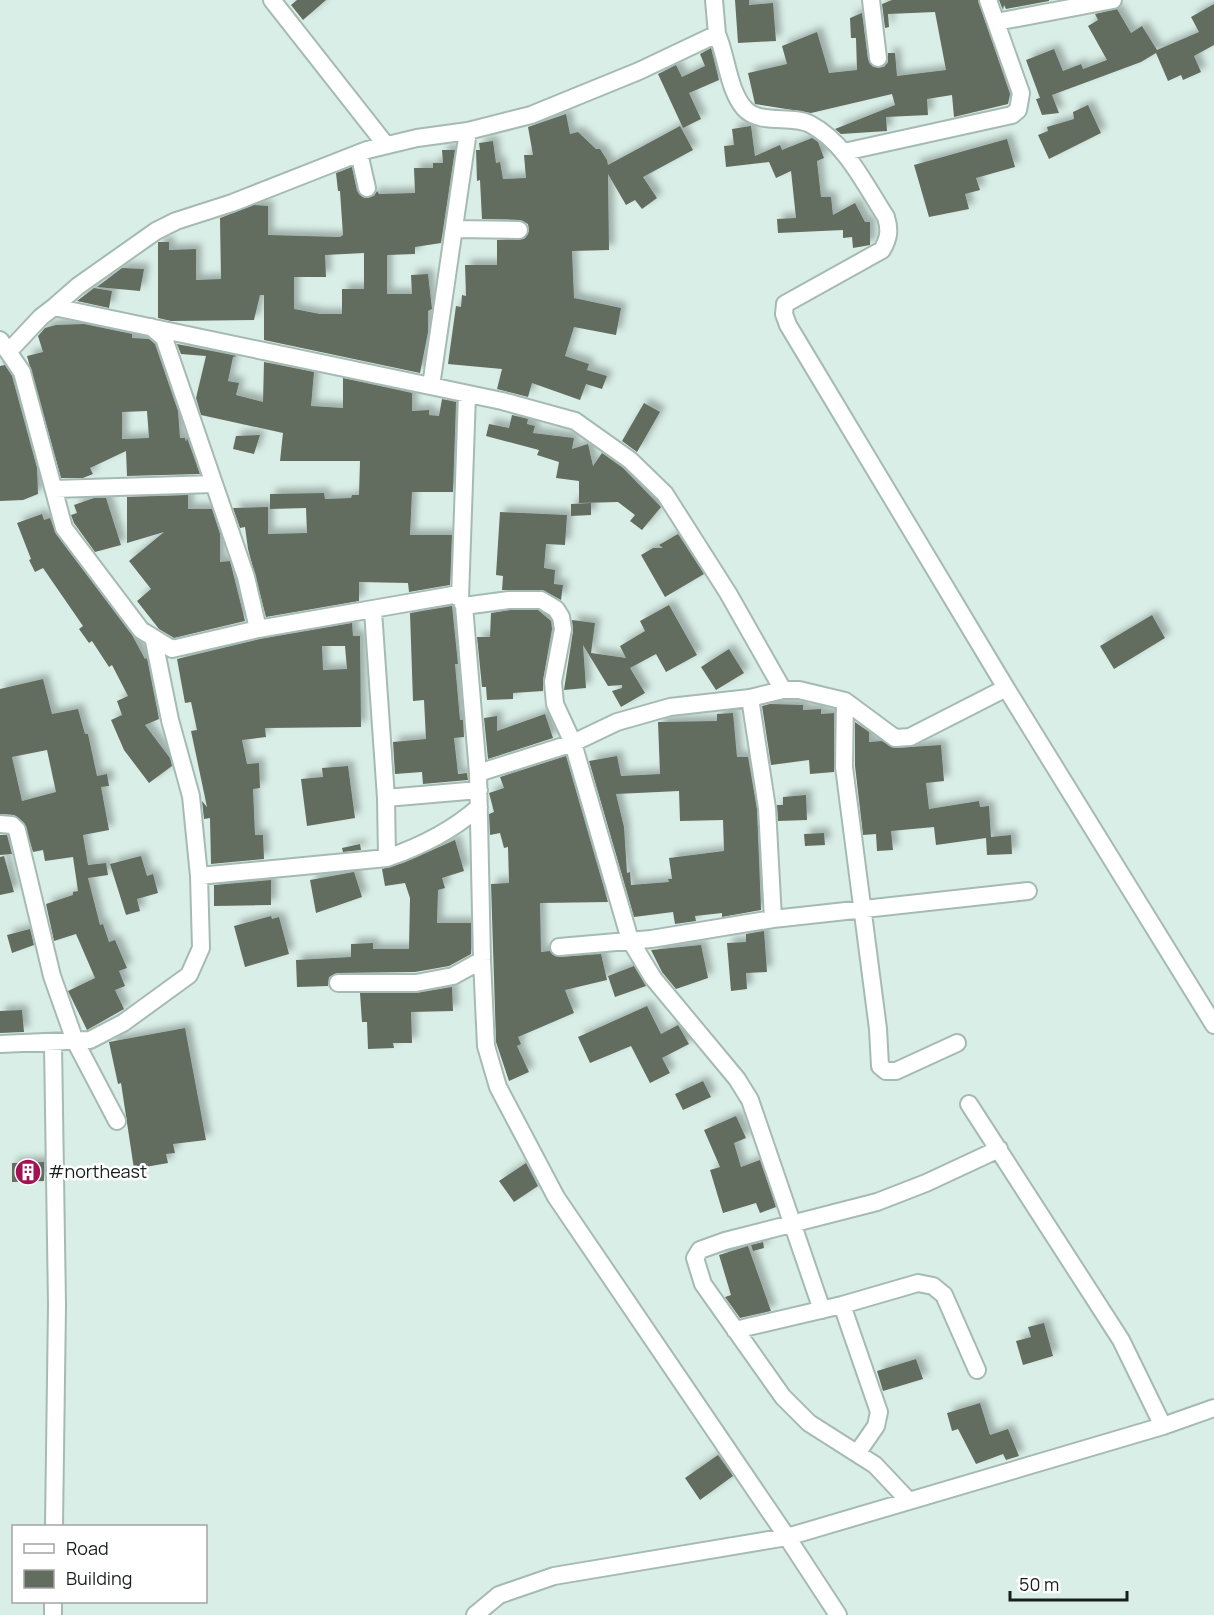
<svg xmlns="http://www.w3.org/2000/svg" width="1214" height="1615" font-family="Manrope,sans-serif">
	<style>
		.building { fill: #626d60; fill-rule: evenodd; filter: url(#shadow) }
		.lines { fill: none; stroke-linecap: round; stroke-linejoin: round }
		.minor-casing { stroke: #a6bab4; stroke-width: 20 }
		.minor { stroke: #fff; stroke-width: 16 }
		.labels { text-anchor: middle; stroke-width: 5; stroke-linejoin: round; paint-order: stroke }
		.poi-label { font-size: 18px; fill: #171e1c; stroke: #fff; text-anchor: start }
	</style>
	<defs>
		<filter id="shadow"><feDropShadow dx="5.5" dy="-5.5" stdDeviation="3" flood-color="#0004"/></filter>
	</defs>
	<rect width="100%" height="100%" fill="#d9eee7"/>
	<!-- building -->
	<path class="building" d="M297 0H326L303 20 291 5Z
		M735 0H749V5L773 3 776 41 738 43Z
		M892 0H978L1010 94 1008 104 954 117 952 95 927 99 928 115 886 117 887 131 841 134 835 129 895 105 892 94 811 113 755 104 748 73 787 64 782 46 817 32 829 73 857 70 856 38H851L850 18 862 13 868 59 873 67H884L888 62V53H895L897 76 946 70 935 12 888 14 889 27 885 28 882 4Z
		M999 0H1049V1L1006 9 1004 5 1003 10Z
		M1214 4V45L1194 56 1201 72 1183 80 1181 75 1168 81 1156 53 1141 62 1052 95 1059 113 1042 115 1036 99 1040 98 1026 60 1054 49 1063 71 1081 64 1083 69 1107 60 1088 26 1098 20 1095 14 1117 9 1131 33 1142 26 1157 50 1199 32 1191 17Z
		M711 48 719 80 689 93 701 119 683 128 658 74 676 65 682 77 705 66 700 54Z
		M1088 105 1101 133 1049 159 1038 135 1048 131 1047 127 1074 119 1073 112Z
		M566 114 570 134 578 132 596 149H600L607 160 608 165 680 126 693 150 643 177 657 198 642 209 635 200 626 205 608 174 609 250 572 251 574 298 621 308 616 335 574 327 565 356 589 364 587 370 607 376 602 389 586 384 580 400 532 383 528 397 497 389 502 369 448 364 456 306 461 307 462 295 466 296 465 265H497V240L524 239 529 231 528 224 520 220 482 219 480 180 477 181 476 150H480L479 143 493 141 496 163 500 162 503 179 526 178 524 155H533L528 127Z
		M751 126 755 156 780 145 782 150 812 138 818 142 824 158 817 161 821 197H831L833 215 855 203 865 222H870V245L853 248 852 237 843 238V230L778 233 777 219 796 218 791 171 776 178 769 162 726 167 724 146 734 145 732 129Z
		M1007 139 1015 167 976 178 980 190 965 194 969 209 929 217 914 165Z
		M442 150H455L441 243 415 247V254L387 255V294H412L411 275 428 274 432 309 428 311V332L420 373 264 340V295H260L254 320 171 321 158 318V242H169V250L196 249V280L221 279 220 218 254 205 268 206V235L340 237 343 235 340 191H338L336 173 352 167 357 191 364 198 374 196 377 191 379 194 415 193 414 168H433V163H443ZM364 253V289H342V314H320L294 309V277H326L325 255Z
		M122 268 144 269 140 291 97 287Z
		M94 288 112 291 109 308 77 301Z
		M84 324 132 334V338L149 339 155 344 178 411 180 438H185L186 442 187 438 200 474 127 476 126 451 90 468 93 474 83 478H61L27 356 43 352 38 336 45 328 56 325ZM147 411 149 438 122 439V412Z
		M177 344 237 356 233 357 228 381 239 383 236 395 263 402 264 362 314 372 311 406 343 408V378L412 393V411L429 410V415L439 416 442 399 456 402 453 492H412L410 535H452L450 585 409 592 408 583 359 582V601L266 617 248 549 245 527 240 528 233 508 268 507V534L307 533 306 508 270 509V494L324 493 325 499 351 498 352 495H359L360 461H280L283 433 201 415 196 398 206 356 181 354Z
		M5 365 12 376 37 468 38 494 23 500 0 501V366Z
		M644 403 660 412 637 452 622 441Z
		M512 415 528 419 527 424 535 426 533 433 574 438 572 449 588 444 593 466 602 453 623 468 661 507 642 530 630 521 635 515 618 502 579 503V481L556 478 559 462 537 455 539 450 486 436 489 424 509 428Z
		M260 435 254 454 233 449 236 436Z
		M188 495V509H212L220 534V562L230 561 245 621 174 638 159 629 137 601 151 589 129 561 164 532 127 543V497Z
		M94 498H106L121 545 95 552 74 523 71 515 77 513 74 505Z
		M591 503V515L571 516V504Z
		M500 512 567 515 565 545 546 544 544 568 555 570 554 584 563 585 561 600 542 590H502L503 576 496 575Z
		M42 514 44 520 50 518 56 534 132 635 145 659 147 658 159 719 145 725 170 758 172 766 149 783 124 750 111 720 122 715 117 701 128 696 112 665 109 667 92 641 89 643 79 629 83 626 43 568 35 572 29 560 31 559 17 523Z
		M678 534 704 574 665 597 641 555 653 548H663L659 545Z
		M669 605 697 655 666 672 656 654 630 668 645 693 621 707 612 691 622 688V685L608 686 583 645 586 688 564 690 573 631 572 620 595 623 591 653 626 658 620 646 645 631 640 621Z
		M452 606 458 664H455L460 720H463L464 737 454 738 458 774 467 773 468 780 423 784 422 772 395 774 393 742 426 739 424 700 413 701 410 613Z
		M510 610H538L551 621 552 629 543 680V691L513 693V699L487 700 486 687H482L477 637H490L491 613Z
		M1152 615 1165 638 1114 669 1100 646Z
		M352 623 353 636H360L361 727 265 728 266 737 242 740 247 764 259 763 260 788 253 789 255 835H263L264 859 211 864 210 818 204 819 202 801 207 807 191 731 197 730 191 702 185 703 177 659 260 639ZM322 646H345L347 669 323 670Z
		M729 649 744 673 716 690 701 667Z
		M43 679 52 714 78 709 85 734H88L97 776 107 774 109 786 101 787 109 830 83 835 88 865 106 863 108 875 88 878 100 925 103 924 109 942 115 940 127 968 119 971 125 986 115 990 124 1009 87 1030 68 991 95 978 76 934 54 941 46 904 73 895V892L78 891 73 857 45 861 43 850 33 852 24 823 14 815 0 814V689ZM47 750 56 792 22 801 12 757Z
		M770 704 803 705V710L821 709V714L834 713V772L810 774 809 760 771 765 762 706Z
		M733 713 737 757H748L757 809 761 910 722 917V913L695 916 696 921 675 924 673 912 634 917 589 761 617 756 621 776 660 774 658 722 717 721V714ZM679 791 680 821 723 820 724 851 669 858 672 879H668L669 882 631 885 630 872 627 873 624 827 616 794Z
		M545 714 553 738 488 759 484 718 497 716V731Z
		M855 722 869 732V742L882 741 896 748 941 745 944 781 926 783 929 809 979 801 980 807 989 806 991 837 1011 835 1012 854 987 855 986 838 936 845 934 827 891 831 893 850 877 851 876 834 863 835 855 766Z
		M566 756 608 902 540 903 541 952 550 951 560 957 601 954 607 980 565 990 574 1013 518 1037 521 1044 517 1046 529 1072 509 1081 496 1042 491 884 509 883 508 847 504 848 500 833 490 835 489 814 494 812 489 793 504 788 500 777Z
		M348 766 355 818 307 826 301 779 323 777 322 768Z
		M806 795 807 820 778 821 777 805H783V797Z
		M824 833 825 845 805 846 804 834Z
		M0 835H7L12 854 0 855Z
		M455 840 464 871 442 878 445 888 438 890 437 923H471V954L449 966 415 972 337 973 329 977 328 986 297 987 296 960 351 957V944L373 943V949H409L410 898 405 883 385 886 382 869 403 863Z
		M360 844 361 850 343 852 342 848Z
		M4 856 14 892 0 895V857Z
		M141 856 147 876 153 874 158 893 137 899 140 911 126 915 110 864Z
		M354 872 362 897 316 913 310 880Z
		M271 880V905L214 906V885Z
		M271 916 272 919 279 917 289 954 245 967 234 926Z
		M30 929 34 945 12 953 7 935Z
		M764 931 767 972 746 973 747 989 731 991 727 943 746 942V934Z
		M701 945 708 978 676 989 662 972 651 950Z
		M634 966 646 986 615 997 608 976Z
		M452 987 453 1011 411 1012 412 1043H393L394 1048 368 1049 367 1022H362L360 993H416Z
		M647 1006 661 1034 678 1025 689 1044 662 1058 670 1073 650 1083 631 1046 590 1063 578 1037Z
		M22 1010 24 1032 0 1033V1011Z
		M185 1028 206 1140 173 1144 175 1153 166 1154 168 1163 134 1169 121 1083 118 1084 109 1042Z
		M703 1081 711 1097 683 1110 675 1094Z
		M736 1116 746 1138 734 1143 741 1167 760 1160 776 1207 760 1213 756 1203 723 1213 710 1170 720 1167 704 1130Z
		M44 1162V1181L12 1182V1163Z
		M526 1163 538 1186 514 1202 499 1181Z
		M763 1242 764 1248 753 1251 751 1245Z
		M748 1246 771 1311 740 1318 725 1297 731 1295 719 1255Z
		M1044 1323 1053 1356 1023 1365 1016 1341 1031 1337 1028 1327Z
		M916 1359 923 1379 883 1391 877 1371Z
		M980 1403 990 1435 1008 1429 1019 1456 1006 1460 1003 1454 976 1464 958 1429 952 1431 947 1413Z
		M718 1455 733 1476 700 1500 685 1478Z"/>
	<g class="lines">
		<defs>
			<path id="minor" d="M272 0 386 145
				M871 0 878 58
				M996 22 1113 0
				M717 34C727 57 728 89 744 108 760 126 791 114 810 124 846 143 865 185 886 217 890 230 889 238 882 250L785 304 784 314 788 325 1006 688 1214 1025
				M844 152 1012 115 1018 110 1021 93 988 0
				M359 153 367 188
				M454 229 519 230
				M54 307 78 286 156 231 176 221 232 203 367 150 417 138 468 131 531 115 639 71 717 34 714 0
				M151 327 164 338 246 577 258 629
				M0 340 22 372 64 528 141 630 172 649 258 629 453 595 460 598 464 606 478 773 482 960 486 1046 498 1087 556 1197 787 1537 1163 1426 1214 1408
				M10 350 41 317 54 307 502 401 575 421 630 460 665 494 728 593 783 690
				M431 386 468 131
				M54 489 214 484
				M460 598 467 394
				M464 606 509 600H541L556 609 561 617 563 629 553 682 555 704 573 743 630 940 653 978 737 1079 750 1100 822 1310
				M373 611 386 798 387 858
				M750 698 767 808 773 919
				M845 701 844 767 878 1029 880 1066 886 1071H896L957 1043
				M478 773 573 743 617 722 670 707 750 698 783 690H799L845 701 895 738 910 737 1006 688
				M386 798 479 790
				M0 824 12 825 17 830 52 976 75 1041 117 1121
				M199 876 387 858C419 847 453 830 479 807
				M559 947 651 939 773 919 1028 891
				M338 983H416L453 976 482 960
				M0 1044 90 1040 123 1023 189 975 201 948 199 876 191 796 170 720 154 641
				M53 1044 57 1305 54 1526
				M969 1104 1121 1340 1163 1426
				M842 1305 879 1412 876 1426 858 1452
				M735 1330 842 1305 918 1283 933 1286 944 1295 977 1370
				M908 1500 875 1465 809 1423 783 1397 703 1284 695 1258 700 1250 725 1241 877 1202 926 1183 999 1149
				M53 1615V1602
				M475 1615 499 1595 554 1576 787 1537 838 1615"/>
		</defs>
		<!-- minor casing -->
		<use href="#minor" class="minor-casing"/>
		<!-- minor -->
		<use href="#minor" class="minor"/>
	</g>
	<!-- icons -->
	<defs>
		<symbol id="building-disc" viewBox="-11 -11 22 22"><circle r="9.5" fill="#a31152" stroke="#fff"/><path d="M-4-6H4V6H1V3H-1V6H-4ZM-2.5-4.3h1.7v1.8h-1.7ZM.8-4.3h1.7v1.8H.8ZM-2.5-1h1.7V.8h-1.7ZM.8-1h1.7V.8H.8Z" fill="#fff"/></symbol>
	</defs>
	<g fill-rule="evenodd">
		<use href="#building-disc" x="13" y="1157" width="30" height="30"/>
	</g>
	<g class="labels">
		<!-- poi labels -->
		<g class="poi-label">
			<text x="48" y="1178">#northeast</text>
		</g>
	</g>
	<!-- legend -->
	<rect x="12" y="1525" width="195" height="78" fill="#ffffff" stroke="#a2a5a4" stroke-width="1.5"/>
	<rect x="24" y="1544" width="30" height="9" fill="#ffffff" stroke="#a2a5a4" stroke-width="1.5"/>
	<text x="66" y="1555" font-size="18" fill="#171e1c">Road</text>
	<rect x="24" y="1570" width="30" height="18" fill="#626d60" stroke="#a2a5a4" stroke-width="1.5"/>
	<text x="66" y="1585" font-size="18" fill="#171e1c">Building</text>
	<!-- scale -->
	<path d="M1010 1591v9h117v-9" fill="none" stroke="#171e1c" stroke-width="3"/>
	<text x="1019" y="1591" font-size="18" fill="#171e1c" stroke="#ffffff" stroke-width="4.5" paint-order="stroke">50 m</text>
</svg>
